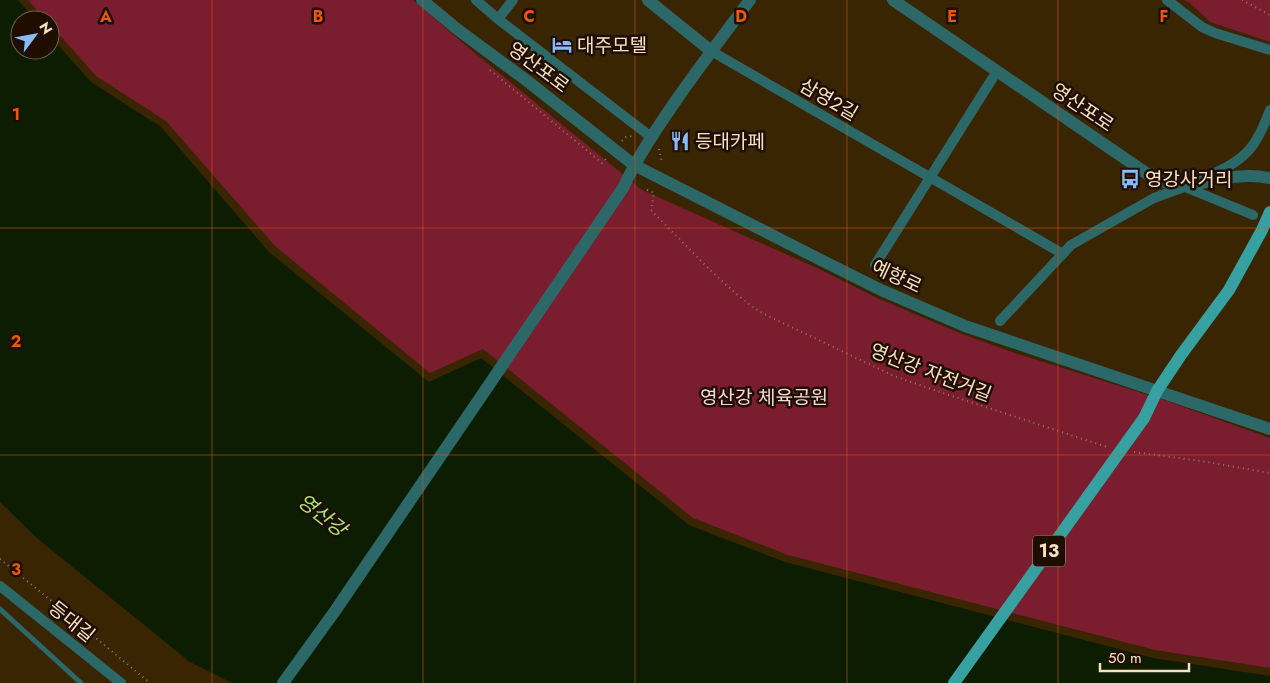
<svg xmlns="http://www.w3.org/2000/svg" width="1270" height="683" font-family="Jost,'Noto Sans KR',sans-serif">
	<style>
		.green { fill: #791d2f }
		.water { fill: #0c1d02 }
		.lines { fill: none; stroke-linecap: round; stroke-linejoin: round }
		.path { stroke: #927b5a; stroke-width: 2; stroke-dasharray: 1 4; stroke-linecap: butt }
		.service { stroke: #2b6867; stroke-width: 5 }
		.minor { stroke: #2b6867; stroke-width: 10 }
		.tertiary { stroke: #2b6867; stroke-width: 12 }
		.primary { stroke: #37a0a0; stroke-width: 12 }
		.primary-bridge { stroke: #37a0a0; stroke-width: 12 }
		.grid { fill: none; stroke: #e8590c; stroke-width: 1; stroke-opacity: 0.55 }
		.labels { text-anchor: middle; stroke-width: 5; stroke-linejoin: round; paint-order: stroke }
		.shield { fill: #1f0e00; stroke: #b7a187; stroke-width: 1 }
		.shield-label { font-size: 18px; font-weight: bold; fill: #f8e0c1 }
		.poi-label { font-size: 19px; fill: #f8e0c1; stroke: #1f0e00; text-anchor: start }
		.street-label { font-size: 19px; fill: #f8e0c1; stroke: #1f0e00 }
		.park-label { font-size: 19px; fill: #f5d7d8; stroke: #1f0e00 }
		.water-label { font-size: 20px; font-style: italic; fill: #a1ea73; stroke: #1f0e00 }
		.grid-label { font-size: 16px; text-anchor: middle; font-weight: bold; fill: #e8590c; stroke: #1f0e00; stroke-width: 5; stroke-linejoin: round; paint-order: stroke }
	</style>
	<rect width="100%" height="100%" fill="#3a2502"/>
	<!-- green -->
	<path class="green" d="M28 0H413L470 49 642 190 817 268 877 298 962 334 1015 353 1167 401 1270 438V668L1155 650 788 555 693 518 483 349 430 373 275 246 166 121 96 76 50 24V20H46Z
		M1184 0H1270V42L1210 22 1190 3Z"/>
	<!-- water -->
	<path class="water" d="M0 0H18L36 20H20V50H50V36L91 82 161 127 269 252 429 382 481 358 689 525 785 562 1153 658 1270 676V683H232L190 662 38 539 0 502Z"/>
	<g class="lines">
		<!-- path -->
		<path class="path" d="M1242 0 1270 15
			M490 70 602 163 607 158
			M622 141 626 137 633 136
			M659 149 662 162
			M647 190 654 193 651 210C668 228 686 245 703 263 722 281 740 299 762 313L894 376 937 391 1107 447
			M1134 452 1201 461 1270 473
			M0 559 43 594 150 683"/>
		<!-- service -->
		<path class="service" d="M0 609 81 683"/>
		<!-- minor -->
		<path class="minor" d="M476 0 498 19 651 137
			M1167 0 1202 27 1215 33 1270 50
			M498 19 513 0
			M711 51 1063 254
			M1202 179C1216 173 1232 166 1244 155 1257 144 1264 125 1270 110
			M1185 187 1253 215
			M875 265 997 71
			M1000 321 1071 245 1154 198 1184 187
			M0 586 121 683"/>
		<!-- tertiary -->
		<path class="tertiary" d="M422 0 457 29 526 80 634 165 821 260 881 290 965 326 1270 429
			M648 0 711 51
			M893 0 1149 175C1160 181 1173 187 1186 186 1193 186 1201 183 1209 181 1229 177 1249 174 1270 178
			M283 683 335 611 623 188C638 156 657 128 677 99 700 66 725 33 750 0"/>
		<!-- primary -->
		<path class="primary" d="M1144 418 1157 391 1181 355 1229 290 1262 230 1270 212"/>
		<!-- primary-bridge -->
		<path class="primary-bridge" d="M954 683 1144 418"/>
	</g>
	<!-- grid -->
	<path class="grid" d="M212 0V683M423 0V683M635 0V683M847 0V683M1058 0V683M0 228H1270M0 455H1270"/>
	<!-- icons -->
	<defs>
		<symbol id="hotel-bare" viewBox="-9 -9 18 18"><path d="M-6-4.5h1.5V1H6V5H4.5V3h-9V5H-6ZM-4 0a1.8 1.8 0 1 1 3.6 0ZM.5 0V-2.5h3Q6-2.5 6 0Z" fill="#87bbfb" stroke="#1f0e00" stroke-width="2.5" paint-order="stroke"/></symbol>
		<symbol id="restaurant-bare" viewBox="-9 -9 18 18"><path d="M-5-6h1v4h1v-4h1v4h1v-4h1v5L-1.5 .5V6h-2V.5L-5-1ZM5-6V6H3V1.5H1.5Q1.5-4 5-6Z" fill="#87bbfb" stroke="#1f0e00" stroke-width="2.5" paint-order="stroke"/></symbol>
		<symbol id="bus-bare" viewBox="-9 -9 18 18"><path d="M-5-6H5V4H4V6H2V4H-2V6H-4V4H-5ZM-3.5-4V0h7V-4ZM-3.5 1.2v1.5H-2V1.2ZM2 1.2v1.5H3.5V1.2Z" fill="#87bbfb" stroke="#1f0e00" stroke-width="2.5" paint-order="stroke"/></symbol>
	</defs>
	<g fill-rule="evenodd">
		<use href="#hotel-bare" x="548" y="31" width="28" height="28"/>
		<use href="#restaurant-bare" x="666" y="127" width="28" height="28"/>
		<use href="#bus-bare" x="1116" y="165" width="28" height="28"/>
	</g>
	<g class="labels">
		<!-- shield labels -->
		<rect class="shield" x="1033" y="535.5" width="32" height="31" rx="4"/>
		<g class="shield-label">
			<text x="1049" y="557">13</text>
		</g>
		<!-- poi labels -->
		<g class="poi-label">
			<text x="577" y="52">대주모텔</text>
			<text x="695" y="148">등대카페</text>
			<text x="1145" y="186">영강사거리</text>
		</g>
		<!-- street labels -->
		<g class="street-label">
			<text transform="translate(539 67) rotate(37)" y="7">영산포로</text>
			<text transform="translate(829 99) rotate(30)" y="7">삼영2길</text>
			<text transform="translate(1083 107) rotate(34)" y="7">영산포로</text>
			<text transform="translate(897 276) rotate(25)" y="7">예향로</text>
			<text transform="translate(931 372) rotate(21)" y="7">영산강 자전거길</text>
			<text transform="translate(72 621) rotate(39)" y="7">등대길</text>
		</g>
		<!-- park labels -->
		<g class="park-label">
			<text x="764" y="404">영산강 체육공원</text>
		</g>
		<!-- water labels -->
		<g class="water-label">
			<text transform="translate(322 515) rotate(38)" y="7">영산강</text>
		</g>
	</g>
	<g class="grid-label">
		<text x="106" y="22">A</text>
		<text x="318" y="22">B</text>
		<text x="529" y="22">C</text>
		<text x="741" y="22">D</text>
		<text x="952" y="22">E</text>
		<text x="1164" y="22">F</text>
		<text x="16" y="120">1</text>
		<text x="16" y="347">2</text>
		<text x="16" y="575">3</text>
	</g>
	<!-- north arrow -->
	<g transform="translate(35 35) rotate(58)"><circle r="24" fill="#1f0e00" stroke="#76624d"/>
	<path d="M0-4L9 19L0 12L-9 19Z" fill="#87bbfb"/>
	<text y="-8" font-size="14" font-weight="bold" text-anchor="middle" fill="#f8e0c1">N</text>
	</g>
	<!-- scale -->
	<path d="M1100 663v8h89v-8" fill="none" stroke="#f8e0c1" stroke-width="2.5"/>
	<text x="1108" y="663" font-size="15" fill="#f8e0c1" stroke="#1f0e00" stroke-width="4" paint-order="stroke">50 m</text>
</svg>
